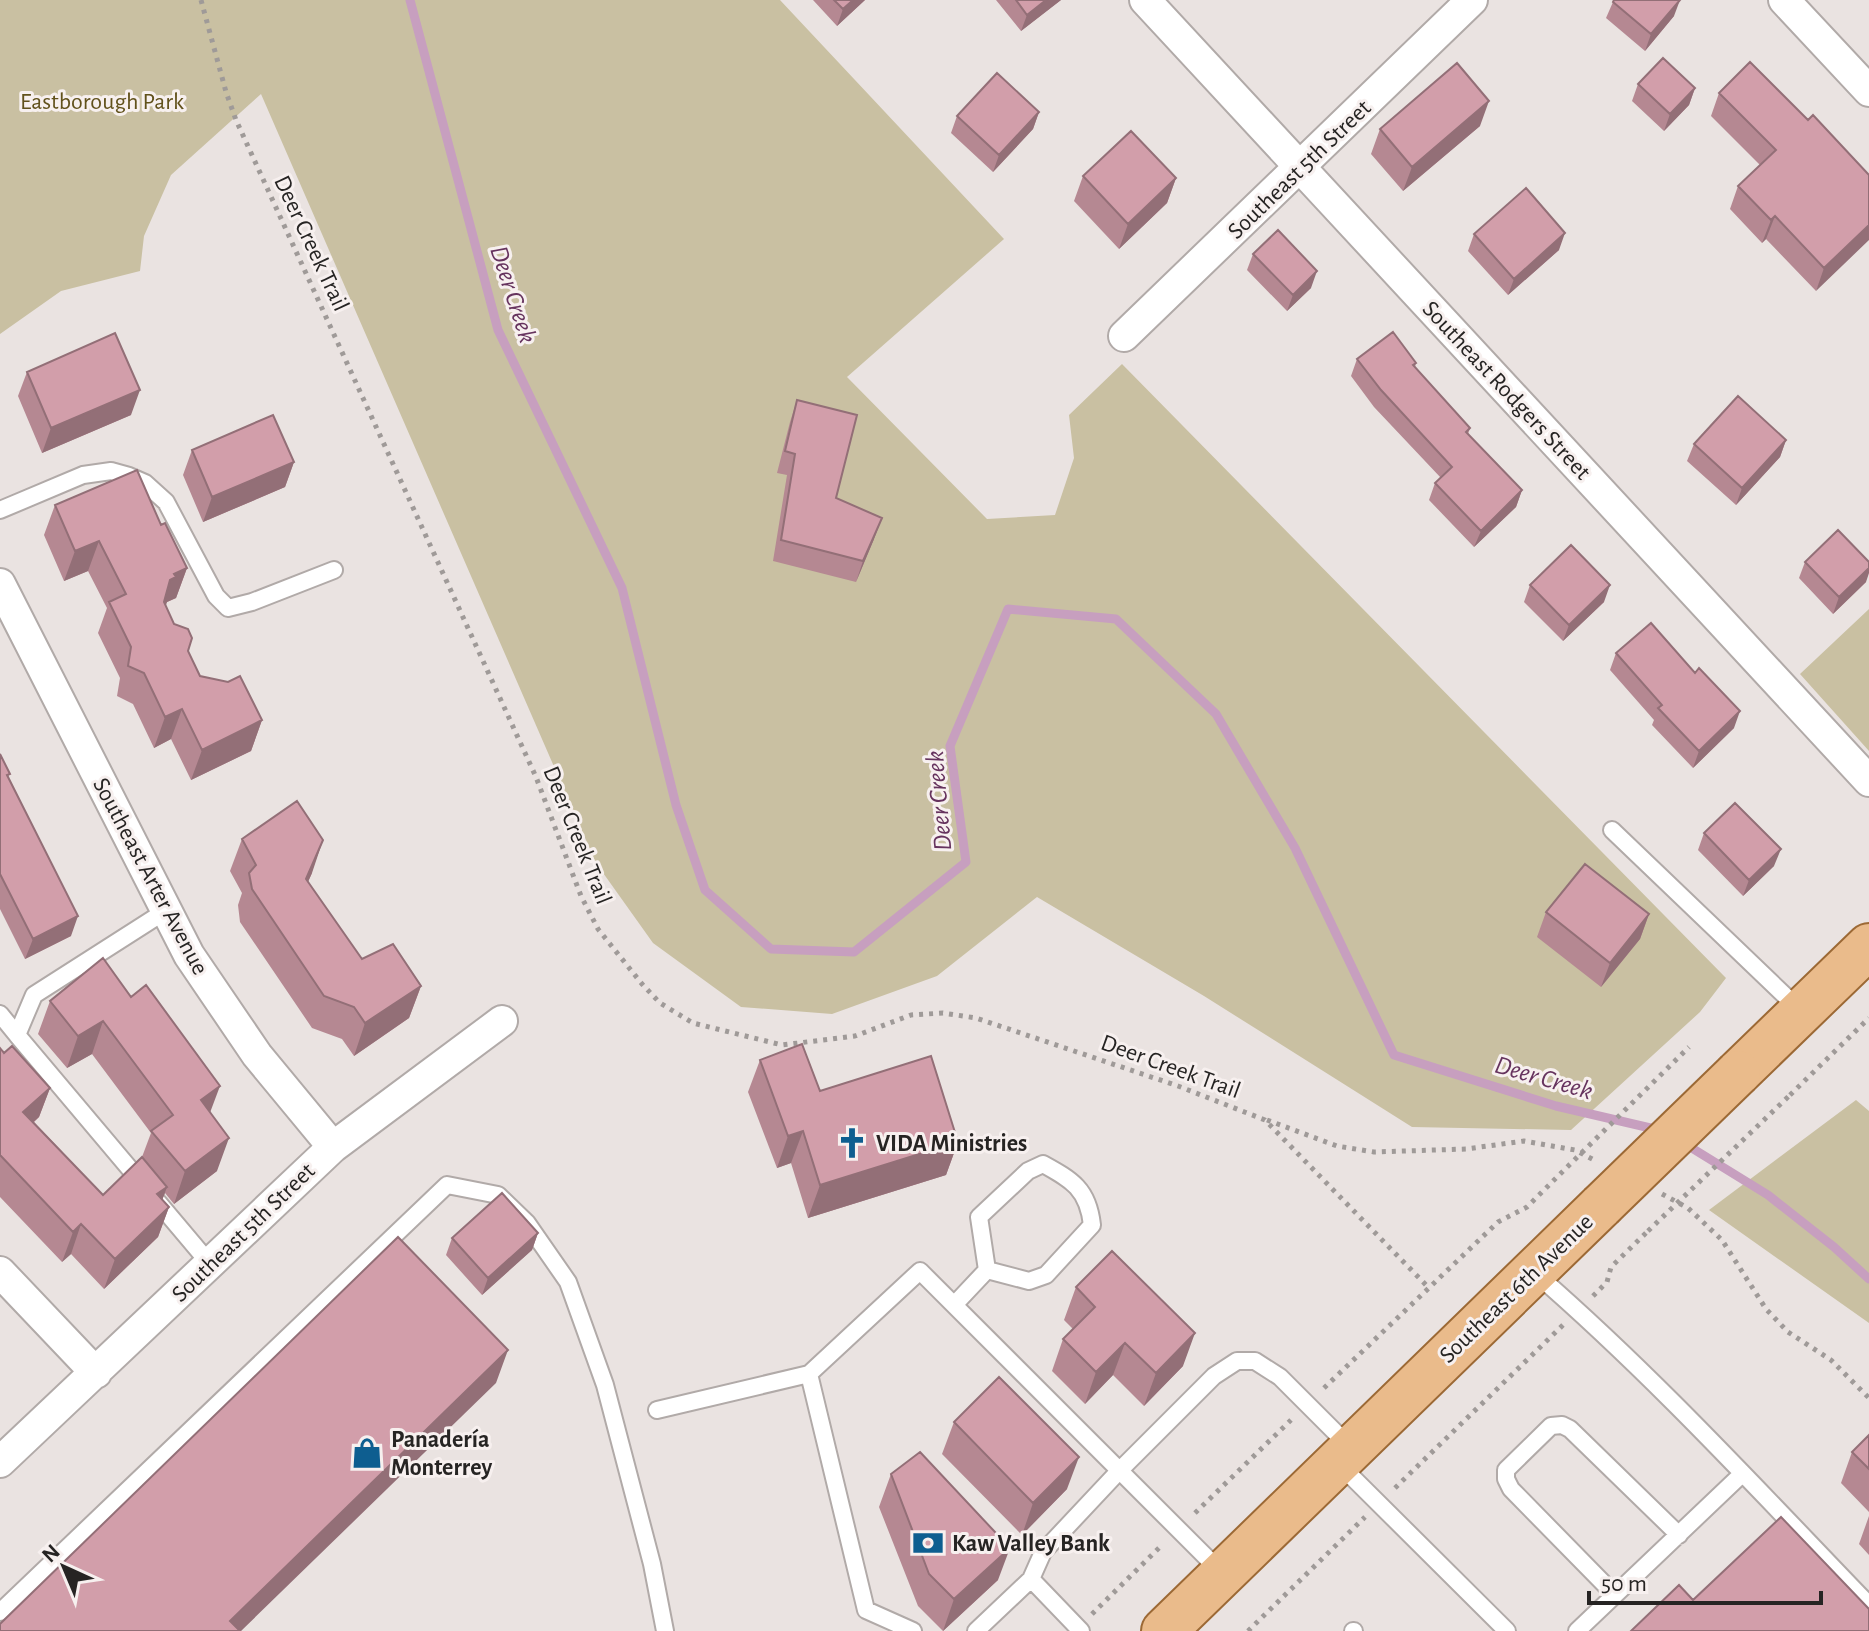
<svg xmlns="http://www.w3.org/2000/svg" width="1869" height="1631" font-family="'Alegreya Sans',sans-serif">
	<style>
		.green { fill: #c9c0a2 }
		.lines { fill: none; stroke-linecap: round; stroke-linejoin: round }
		.stream { stroke: #c79fbf; stroke-width: 9 }
		.lane-casing { stroke: #b1aaa8; stroke-width: 20 }
		.street-casing { stroke: #b1aaa8; stroke-width: 34 }
		.primary-casing { stroke: #9c6935; stroke-width: 48 }
		.path { stroke: #9f9a98; stroke-width: 5; stroke-dasharray: 4 6; stroke-linecap: butt }
		.lane { stroke: #fff; stroke-width: 16 }
		.street { stroke: #fff; stroke-width: 30 }
		.primary { stroke: #eabb8b; stroke-width: 44 }
		.primary-bridge-casing { stroke: #9c6935; stroke-width: 48; stroke-linecap: butt }
		.path-bridge { stroke: #9f9a98; stroke-width: 5; stroke-dasharray: 4 6; stroke-linecap: butt }
		.primary-bridge { stroke: #eabb8b; stroke-width: 44 }
		.wall { fill: #b58892 }
		.shaded-wall { fill: #936f77 }
		.building { fill: #d29eaa; stroke: #936f77; stroke-width: 2 }
		.labels { text-anchor: middle; stroke-width: 6; stroke-linejoin: round; paint-order: stroke }
		.park-label { font-size: 24px; fill: #61511b; stroke: #f7f0ef }
		.street-label { font-size: 24px; fill: #262423; stroke: #f7f0ef }
		.poi-label { font-size: 24px; font-weight: bold; fill: #262423; stroke: #f7f0ef; text-anchor: start }
		.water-label { font-size: 26px; font-style: italic; fill: #66335e; stroke: #f7f0ef }
	</style>
	<rect width="100%" height="100%" fill="#eae3e1"/>
	<!-- green -->
	<path class="green" d="M0 0H780L1004 239 847 377 987 519 1055 515 1074 458 1069 415 1122 364 1726 978 1700 1012 1571 1130 1412 1127 1204 996 1037 897 937 976 832 1014 741 1007 653 943 596 863 261 94 171 175 144 236 140 271 61 291 0 334Z
		M1869 609V751L1800 674Z
		M1856 1100 1869 1111V1323L1709 1210Z"/>
	<g class="lines">
		<!-- stream -->
		<path class="stream" d="M410 0 498 330 622 588 676 805 705 890 771 949 854 952 966 862 950 746 1008 609 1116 619 1216 714 1295 848 1394 1055 1556 1106 1659 1130
			M1682 1142 1768 1195 1834 1247 1869 1279"/>
		<defs>
			<path id="lane" d="M0 510 83 475 111 471 129 476 145 483 166 502 216 596 228 608 252 602 334 570
				M1612 830 1801 1011
				M167 910 34 995 17 1035 210 1264
				M0 1014 17 1035
				M1534 1272C1653 1375 1760 1492 1869 1605
				M954 1305 987 1270 1029 1281 1046 1275 1092 1225C1088 1189 1072 1180 1043 1164L1028 1171 979 1217 987 1270
				M809 1374 866 1610 913 1631
				M657 1410 809 1374 920 1271 1222 1573
				M1338 1463 1507 1631
				M1031 1579 1043 1552 1119 1471 1214 1376 1237 1361H1255L1280 1377 1350 1447
				M1615 1595 1511 1489 1506 1479V1470L1551 1426 1562 1425 1570 1429 1679 1535
				M0 1612 447 1185 498 1195 527 1223 568 1282 605 1385 652 1564 665 1631
				M976 1631 1031 1579 1081 1631
				M1353 1631H1354
				M1577 1631 1742 1474"/>
			<path id="street" d="M1145 0 1869 781
				M1784 0 1869 91
				M1124 336 1472 0
				M0 584 189 955 257 1055 333 1147
				M0 1272 96 1373
				M0 1462 333 1147 502 1021"/>
			<path id="primary" d="M1738 1073 1869 946
				M1164 1631 1601 1206"/>
		</defs>
		<!-- lane casing -->
		<use href="#lane" class="lane-casing"/>
		<!-- street casing -->
		<use href="#street" class="street-casing"/>
		<!-- primary casing -->
		<use href="#primary" class="primary-casing"/>
		<!-- path -->
		<path class="path" d="M201 0 226 92 236 120 536 777 581 896 598 929 642 984 660 1003 693 1023 782 1045 855 1036 911 1015 943 1013 976 1018 1178 1086 1265 1120 1428 1287
			M1790 1095 1869 1018
			M1267 1120 1337 1146 1374 1152 1466 1149 1524 1141 1575 1150 1596 1161
			M1662 1194 1688 1208 1722 1240 1766 1309 1788 1332 1831 1360 1869 1398
			M1593 1296 1607 1282 1611 1267 1648 1231
			M1324 1388 1498 1222 1527 1207 1553 1181
			M1395 1488 1563 1325
			M1195 1513 1291 1420
			M1092 1614 1162 1545
			M1248 1631 1365 1517"/>
		<!-- lane -->
		<use href="#lane" class="lane"/>
		<!-- street -->
		<use href="#street" class="street"/>
		<!-- primary -->
		<use href="#primary" class="primary"/>
		<defs>
			<path id="primary-bridge" d="M1601 1206 1738 1073"/>
		</defs>
		<!-- primary-bridge casing -->
		<use href="#primary-bridge" class="primary-bridge-casing"/>
		<!-- path-bridge -->
		<path class="path-bridge" d="M1553 1181 1689 1047
			M1648 1231 1790 1095"/>
		<!-- primary-bridge -->
		<use href="#primary-bridge" class="primary-bridge"/>
	</g>
	<!-- wall -->
	<path class="wall" d="M813 0H865L837 26Z
		M996 0H1061L1021 31Z
		M1613 2 1674 16 1645 51 1606 18Z
		M1638 84 1695 88 1689 105 1664 131 1632 101Z
		M1719 93 1808 120 1869 175 1816 291 1766 239 1762 243 1730 209 1738 186 1760 165 1711 116Z
		M1039 112 1033 129 993 172 951 133 957 116Z
		M1480 126 1403 191 1371 154 1380 129Z
		M1083 176 1176 178 1167 203 1119 249 1074 201Z
		M1474 234 1559 250 1508 295 1468 251Z
		M1253 254 1311 288 1287 311 1247 270Z
		M1357 359 1416 363 1415 367 1470 428 1468 434 1522 490 1516 507 1474 547 1429 500 1435 483 1441 478 1374 407 1351 376Z
		M27 372 131 415 42 453 18 396Z
		M797 400 836 498 874 539 856 582 773 561 787 475 777 473 790 422Z
		M1786 440 1780 457 1736 505 1687 461 1694 444Z
		M192 450 294 462 285 487 203 522 183 475Z
		M55 505 161 525 187 568 176 598 167 602 165 605 200 676 262 720 251 751 191 780 171 739 154 748 133 704 117 696 120 678 98 633 107 608 88 571 64 581 44 535Z
		M1805 562 1866 582 1833 614 1799 578Z
		M1530 585 1604 602 1563 641 1524 602Z
		M1616 653 1695 673 1734 728 1693 768 1652 725 1654 720 1610 670Z
		M0 754 10 774 8 777 71 936 25 959 0 909Z
		M1704 833 1774 866 1743 896 1698 850Z
		M242 839 312 873 308 882 362 959 421 986 409 1018 354 1056 342 1039 312 1028 240 922 238 905 242 893 230 871Z
		M1546 912 1649 914 1640 939 1601 987 1537 937Z
		M103 958 210 1113 217 1171 174 1204 165 1193 162 1200 169 1207 158 1237 104 1289 71 1254 62 1262 0 1197V1048L50 1088 39 1117 34 1122 103 1195 142 1157 151 1133 92 1054 67 1068 38 1034 50 1001Z
		M760 1060 820 1091 958 1142 946 1175 808 1218 791 1163 777 1168 748 1092Z
		M538 1233 532 1250 482 1295 446 1255 452 1238Z
		M1076 1287 1183 1366 1144 1406 1113 1375 1085 1404 1052 1371 1063 1339 1073 1329 1064 1320Z
		M954 1422 1067 1489 1022 1535 942 1454Z
		M1869 1435V1512L1841 1483 1852 1452Z
		M891 1474 998 1580 943 1631 918 1606 879 1507Z
		M1869 1516V1555L1859 1544Z"/>
	<!-- shaded-wall -->
	<path class="shaded-wall" d="M853 0H865L837 26 843 9Z
		M1046 0H1061L1021 31 1027 15Z
		M1680 0 1674 16 1645 51 1651 34Z
		M1695 88 1689 105 1664 131 1670 114Z
		M1489 101 1480 126 1403 191 1412 167Z
		M1039 112 1033 129 993 172 999 155Z
		M1176 178 1167 203 1119 249 1128 224Z
		M1775 216 1766 239 1762 243 1771 220Z
		M1869 225V240L1816 291 1824 268Z
		M1565 233 1559 250 1508 295 1514 279Z
		M1317 271 1311 288 1287 311 1293 295Z
		M140 390 131 415 42 453 51 428Z
		M1786 440 1780 457 1736 505 1742 488Z
		M294 462 285 487 203 522 212 497Z
		M1522 490 1516 507 1474 547 1481 531Z
		M882 518 874 539 856 582 863 561Z
		M99 541 88 571 64 581 75 551Z
		M187 568 176 598 167 602 165 608 159 611 170 580 174 574Z
		M1869 568V573L1866 582 1833 614 1839 597Z
		M1610 585 1604 602 1563 641 1569 625Z
		M182 709 171 739 154 748 165 717Z
		M1740 711 1734 728 1693 768 1699 751Z
		M262 720 251 751 191 780 202 750Z
		M323 840 312 873 294 912 306 879Z
		M1781 849 1774 866 1743 896 1749 880Z
		M1649 914 1640 939 1601 987 1610 963Z
		M78 916 71 936 25 959 33 939Z
		M421 986 409 1018 354 1056 365 1023Z
		M103 1021 92 1054 67 1068 78 1036Z
		M220 1086 208 1118 201 1100Z
		M50 1088 39 1117 12 1141 23 1112Z
		M803 1131 791 1163 777 1168 788 1136Z
		M229 1138 217 1171 174 1204 185 1171Z
		M958 1142 946 1175 808 1218 820 1185Z
		M167 1187 156 1217 157 1194Z
		M169 1207 158 1237 104 1289 115 1259Z
		M81 1224 71 1254 62 1262 73 1232Z
		M538 1233 532 1250 482 1295 488 1278Z
		M1195 1333 1183 1366 1144 1406 1156 1373Z
		M1125 1343 1113 1375 1085 1404 1096 1372Z
		M508 1350 496 1383 241 1631H226L230 1621Z
		M1079 1457 1067 1489 1022 1535 1033 1503Z
		M1010 1548 998 1580 943 1631 954 1599Z"/>
	<!-- building -->
	<path class="building" d="M834 0H853L843 9Z
		M1016 0H1046L1027 15Z
		M1614 0H1680L1651 34 1613 2Z
		M1663 58 1695 88 1670 114 1638 84Z
		M1750 62 1808 120 1813 115 1869 175V225L1824 268 1775 216 1771 220 1738 186 1776 150 1719 93Z
		M1457 63 1489 101 1412 167 1380 129Z
		M997 73 1039 112 999 155 957 116Z
		M1131 131 1176 178 1128 224 1083 176Z
		M1526 188 1565 233 1514 279 1474 234Z
		M1278 230 1317 271 1293 295 1253 254Z
		M1393 332 1416 363 1413 365 1470 428 1466 432 1522 490 1481 531 1435 483 1452 467 1381 390 1357 359Z
		M115 333 140 390 51 428 27 372Z
		M1738 396 1786 440 1742 488 1694 444Z
		M797 400 857 415 836 498 882 518 863 561 781 540 795 454 785 451Z
		M273 415 294 462 212 497 192 450Z
		M137 470 161 525 165 523 187 568 174 574 176 577 170 580 164 602 174 624 188 629 192 638 188 651 200 676 228 682 240 676 262 720 202 750 182 709 165 717 144 673 128 666 131 647 109 602 126 594 99 541 75 551 55 505Z
		M1838 530 1869 562V568L1839 597 1805 562Z
		M1571 545 1610 585 1569 625 1530 585Z
		M1651 623 1695 673 1699 668 1740 711 1699 751 1658 708 1662 705 1616 653Z
		M0 754 10 774 7 775 78 916 33 939 0 874Z
		M297 801 323 840 306 879 362 959 393 944 421 986 365 1023 354 1007 324 996 252 889 249 873 256 865 242 839Z
		M1735 803 1781 849 1749 880 1704 833Z
		M1585 864 1649 914 1610 963 1546 912Z
		M103 958 131 997 146 985 220 1086 201 1100 229 1138 185 1171 151 1131 173 1115 103 1021 78 1036 50 1001Z
		M802 1044 820 1091 931 1056 958 1142 820 1185 803 1131 788 1136 760 1060Z
		M12 1046 50 1088 23 1112 103 1195 142 1157 167 1187 157 1194 169 1207 115 1259 81 1224 73 1232 0 1155V1048L4 1053Z
		M502 1193 538 1233 488 1278 452 1238Z
		M398 1237 508 1350 230 1621 240 1631H0V1624Z
		M1112 1251 1195 1333 1156 1373 1125 1343 1096 1372 1063 1339 1095 1307 1076 1287Z
		M999 1377 1079 1457 1033 1503 954 1422Z
		M1869 1435V1469L1852 1452Z
		M920 1452 1010 1548 954 1599 929 1574 891 1474Z
		M1781 1517 1869 1609V1631H1631L1679 1585 1693 1600Z"/>
	<!-- icons -->
	<defs>
		<symbol id="church-bare" viewBox="-9 -9 18 18"><path d="M-1.2-6h2.4v3.5h3.3v2.4h-3.3V6h-2.4V-.1h-3.3v-2.4h3.3Z" fill="#0e5e90" stroke="#f7f0ef" stroke-width="2.5" paint-order="stroke"/></symbol>
		<symbol id="shop-bare" viewBox="-9 -9 18 18"><path d="M-5-2.5h2.3a2.7 3.5 0 0 1 5.4 0H5L5.5 6h-11ZM-1.5-2.5h3a1.5 2.3 0 0 0-3 0Z" fill="#0e5e90" stroke="#f7f0ef" stroke-width="2.5" paint-order="stroke"/></symbol>
		<symbol id="bank-bare" viewBox="-9 -9 18 18"><path d="M-6-4H6V4H-6ZM0-2.3a2.3 2.3 0 1 0 0 4.6a2.3 2.3 0 1 0 0-4.6Z" fill="#0e5e90" stroke="#f7f0ef" stroke-width="2.5" paint-order="stroke"/></symbol>
	</defs>
	<g fill-rule="evenodd">
		<use href="#church-bare" x="830" y="1121" width="44" height="44"/>
		<use href="#shop-bare" x="345" y="1431" width="44" height="44"/>
		<use href="#bank-bare" x="906" y="1521" width="44" height="44"/>
	</g>
	<g class="labels">
		<!-- park labels -->
		<g class="park-label">
			<text x="102" y="109">Eastborough Park</text>
		</g>
		<!-- street labels -->
		<g class="street-label">
			<text transform="translate(1299 169) rotate(-44)" y="8">Southeast 5th Street</text>
			<text transform="translate(312 243) rotate(65)" y="8">Deer Creek Trail</text>
			<text transform="translate(1507 390) rotate(47)" y="8">Southeast Rodgers Street</text>
			<text transform="translate(578 835) rotate(68)" y="8">Deer Creek Trail</text>
			<text transform="translate(151 876) rotate(62)" y="8">Southeast Arter Avenue</text>
			<text transform="translate(1171 1066) rotate(20)" y="8">Deer Creek Trail</text>
			<text transform="translate(243 1232) rotate(-44)" y="8">Southeast 5th Street</text>
			<text transform="translate(1516 1288) rotate(-44)" y="8">Southeast 6th Avenue</text>
		</g>
		<!-- poi labels -->
		<g class="poi-label">
			<text x="876" y="1151">VIDA Ministries</text>
			<text x="391" y="1447">Panadería<tspan x="391" dy="28">Monterrey</tspan></text>
			<text x="952" y="1551">Kaw Valley Bank</text>
		</g>
		<!-- water labels -->
		<g class="water-label">
			<text transform="translate(514 294) rotate(72)" y="9">Deer Creek</text>
			<text transform="translate(938 801) rotate(-95)" y="9">Deer Creek</text>
			<text transform="translate(1544 1077) rotate(16)" y="9">Deer Creek</text>
		</g>
	</g>
	<!-- north arrow -->
	<g transform="translate(64 1567) rotate(316)" stroke="#f7f0ef" stroke-width="6" paint-order="stroke">
	<path d="M0-6L14 30L0 20L-14 30Z" fill="#262423"/>
	<text y="-12" font-size="22" font-weight="bold" text-anchor="middle" fill="#262423">N</text>
	</g>
	<!-- scale -->
	<path d="M1589 1591v12h232v-12" fill="none" stroke="#262423" stroke-width="4"/>
	<text x="1601" y="1591" font-size="24" fill="#262423" stroke="#f7f0ef" stroke-width="6" paint-order="stroke">50 m</text>
</svg>
